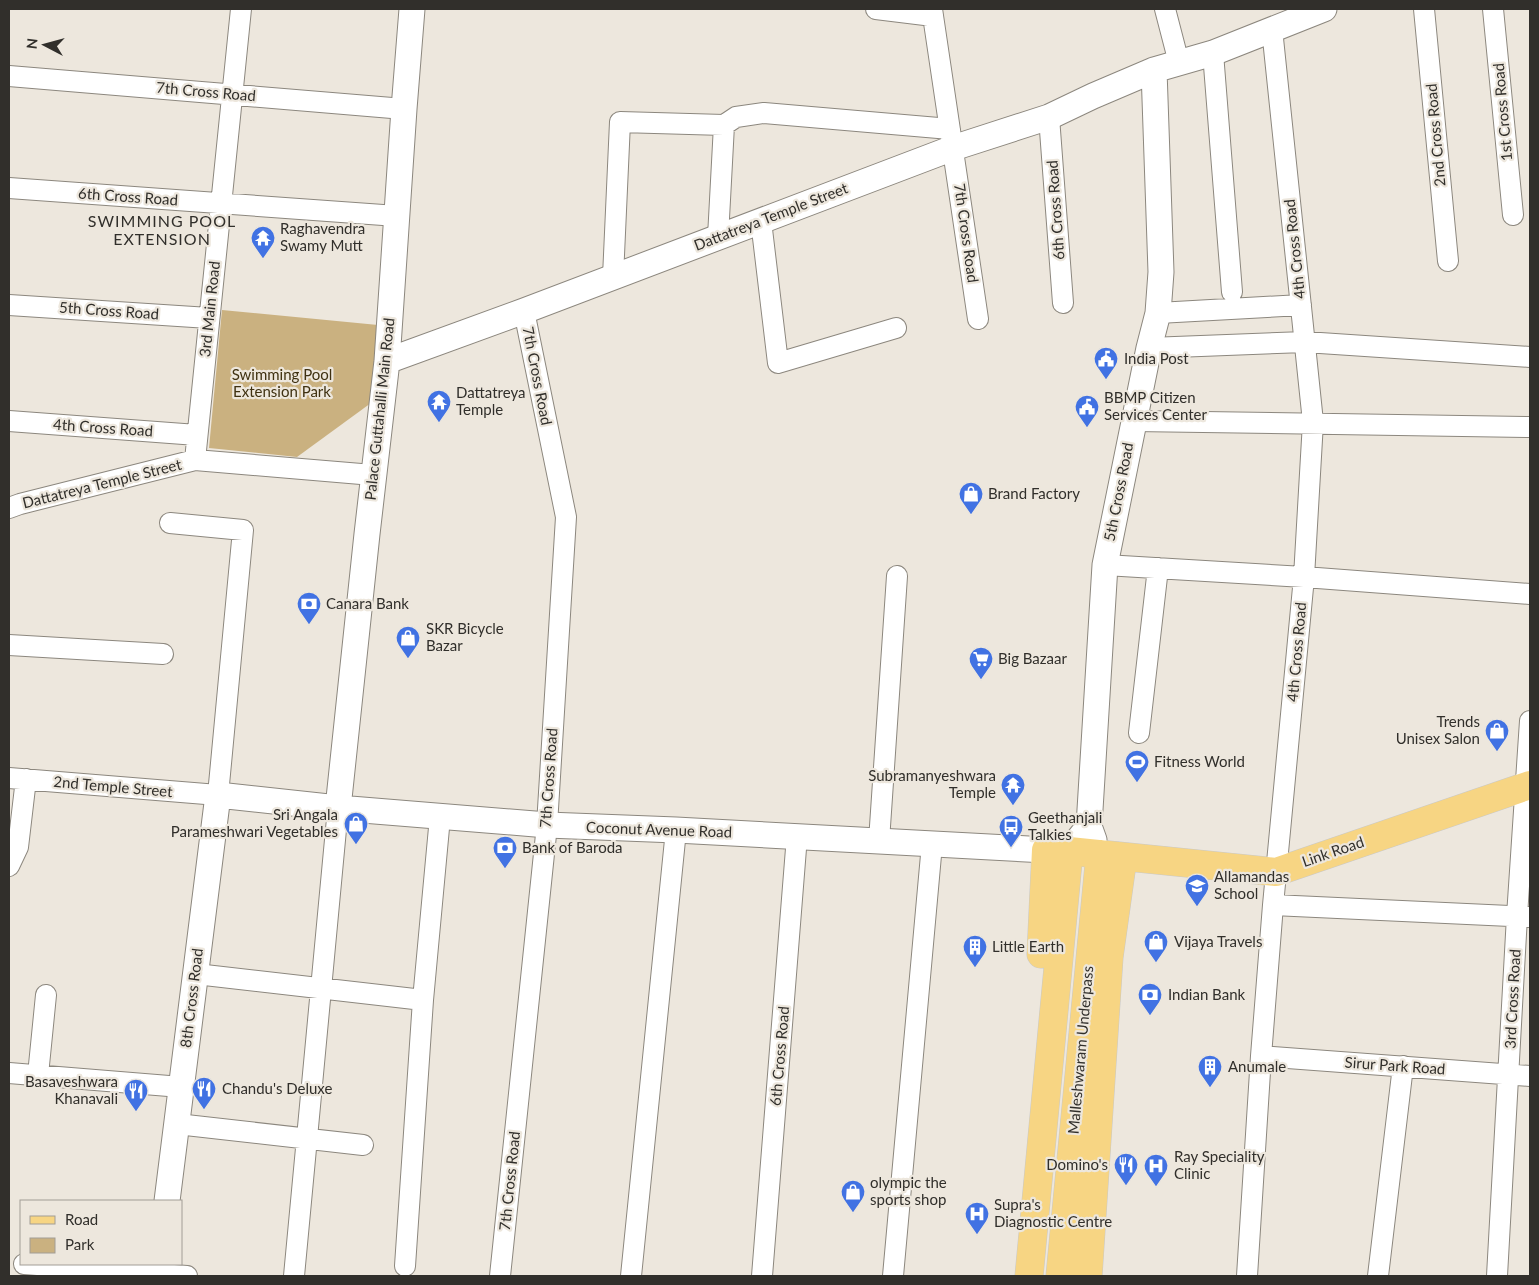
<svg xmlns="http://www.w3.org/2000/svg" width="1539" height="1285" font-family="Lato,sans-serif">
	<style>
		.green { fill: #cab180 }
		.lines { fill: none; stroke-linecap: round; stroke-linejoin: round }
		.minor-casing { stroke: #8c877e; stroke-width: 22 }
		.tertiary-casing { stroke: #8c877e; stroke-width: 27 }
		.primary-casing { stroke: #c9c9c8; stroke-width: 29 }
		.minor { stroke: #fff; stroke-width: 20 }
		.tertiary { stroke: #fff; stroke-width: 25 }
		.primary { stroke: #f7d583; stroke-width: 28 }
		.labels { text-anchor: middle; stroke-width: 4.5; stroke-linejoin: round; paint-order: stroke }
		.street-label { font-size: 15px; fill: #312f2b; stroke: #ede7dd }
		.poi-label { font-size: 15px; fill: #312f2b; stroke: #ede7dd; text-anchor: start }
		.park-label { font-size: 15px; fill: #3f3111; stroke: #ede7dd }
		.neighbourhood-label { font-size: 16px; letter-spacing: 1px; fill: #312f2b; stroke: #ede7dd }
	</style>
	<rect width="100%" height="100%" fill="#ede7dd"/>
	<!-- green -->
	<path class="green" d="M222 310 378 325 371 403 297 457 209 448Z"/>
	<g class="lines">
		<defs>
			<path id="minor" d="M876 9 933 16
				M932 9 978 319
				M1165 9 1179 63
				M1424 9 1448 261
				M1493 9 1513 215
				M1213 53 1232 292
				M9 76 404 109
				M1049 117 1063 303
				M9 188 397 216
				M761 221 778 363 896 328
				M718 237 724 125
				M613 277 620 122 724 125 736 117 764 113 950 129
				M9 305 209 318
				M1158 313 1301 305
				M1149 348 1305 342 1530 357
				M9 421 197 435
				M1134 421 1530 427
				M195 460 241 9
				M9 508 20 504 195 460 373 475
				M1105 565 1304 577 1530 594
				M9 645 163 654
				M1139 733 1158 568
				M9 778 218 795 243 530 170 523
				M879 841 897 576
				M9 866 18 847 26 779
				M1273 905 1530 917
				M196 974 423 1000
				M1261 1056 1530 1076
				M9 1073 181 1087
				M38 1075 46 995
				M177 1124 363 1145
				M24 1264 187 1276
				M405 1266 423 1000 440 817
				M294 1276 338 808
				M500 1276 547 825 566 517 524 311
				M631 1276 676 830
				M762 1276 797 836
				M893 1276 932 844
				M1247 1276 1261 1056 1273 905 1304 577 1313 422 1272 29
				M1378 1276 1403 1066
				M1497 1276 1517 916 1530 721"/>
			<path id="tertiary" d="M387 361 524 311 953 148 1049 117 1093 96 1154 70 1213 53 1324 9
				M338 808 367 534 387 361 404 109 412 9
				M1094 840 1089 826 1105 565 1149 348 1158 313 1161 272 1154 70
				M167 1201 218 795 338 808 547 825 676 830 1046 850 1069 851 1089 826
				M159 1276 160 1264"/>
			<path id="primary" d="M1041 954 1046 850
				M1029 1276 1069 851 1276 872 1530 785
				M1060 1276 1100 854
				M1088 1276 1109 957 1123 857"/>
		</defs>
		<!-- minor casing -->
		<use href="#minor" class="minor-casing"/>
		<!-- tertiary casing -->
		<use href="#tertiary" class="tertiary-casing"/>
		<!-- primary casing -->
		<use href="#primary" class="primary-casing"/>
		<!-- minor -->
		<use href="#minor" class="minor"/>
		<!-- tertiary -->
		<use href="#tertiary" class="tertiary"/>
		<!-- primary -->
		<use href="#primary" class="primary"/>
	</g>
	<!-- icons -->
	<defs>
		<symbol id="temple-pin" viewBox="-11 -11 22 30"><path d="M0 17L-7.5 6A9.5 9.5 0 1 1 7.5 6Z" fill="#4172e3" stroke="#ede7dd"/><path d="M0-6L5-2H3V0L6.5 2.5H4V6H1.5V3h-3V6H-4V2.5H-6.5L-3 0V-2H-5Z" fill="#fff"/></symbol>
		<symbol id="civic-pin" viewBox="-11 -11 22 30"><path d="M0 17L-7.5 6A9.5 9.5 0 1 1 7.5 6Z" fill="#4172e3" stroke="#ede7dd"/><path d="M-.6-6.5H3V-4.5H.6V-3L4-1V1h2V6H-6V1h2V-1L-.6-3ZM-1.2 2.5V6h2.4V2.5Z" fill="#fff"/></symbol>
		<symbol id="shop-pin" viewBox="-11 -11 22 30"><path d="M0 17L-7.5 6A9.5 9.5 0 1 1 7.5 6Z" fill="#4172e3" stroke="#ede7dd"/><path d="M-5-2.5h2.3a2.7 3.5 0 0 1 5.4 0H5L5.5 6h-11ZM-1.5-2.5h3a1.5 2.3 0 0 0-3 0Z" fill="#fff"/></symbol>
		<symbol id="bank-pin" viewBox="-11 -11 22 30"><path d="M0 17L-7.5 6A9.5 9.5 0 1 1 7.5 6Z" fill="#4172e3" stroke="#ede7dd"/><path d="M-6-4H6V4H-6ZM0-2.3a2.3 2.3 0 1 0 0 4.6a2.3 2.3 0 1 0 0-4.6Z" fill="#fff"/></symbol>
		<symbol id="supermarket-pin" viewBox="-11 -11 22 30"><path d="M0 17L-7.5 6A9.5 9.5 0 1 1 7.5 6Z" fill="#4172e3" stroke="#ede7dd"/><path d="M-6-5.5h2.5l.6 2H6L4.5 2H-2.5L-4.4-4H-6ZM-1.5 3.2a1.3 1.3 0 1 0 .1 0ZM3 3.2a1.3 1.3 0 1 0 .1 0Z" fill="#fff"/></symbol>
		<symbol id="stadium-pin" viewBox="-11 -11 22 30"><path d="M0 17L-7.5 6A9.5 9.5 0 1 1 7.5 6Z" fill="#4172e3" stroke="#ede7dd"/><path d="M0-5a6.5 5 0 1 0 0 10a6.5 5 0 1 0 0-10ZM-3.5-1.8h7v3.6h-7Z" fill="#fff"/></symbol>
		<symbol id="bus-pin" viewBox="-11 -11 22 30"><path d="M0 17L-7.5 6A9.5 9.5 0 1 1 7.5 6Z" fill="#4172e3" stroke="#ede7dd"/><path d="M-5-6H5V4H4V6H2V4H-2V6H-4V4H-5ZM-3.5-4V0h7V-4ZM-3.5 1.2v1.5H-2V1.2ZM2 1.2v1.5H3.5V1.2Z" fill="#fff"/></symbol>
		<symbol id="school-pin" viewBox="-11 -11 22 30"><path d="M0 17L-7.5 6A9.5 9.5 0 1 1 7.5 6Z" fill="#4172e3" stroke="#ede7dd"/><path d="M0-5L7-2L0 1L-7-2ZM-4 1L0 2.5L4 1V4Q0 6-4 4Z" fill="#fff"/></symbol>
		<symbol id="building-pin" viewBox="-11 -11 22 30"><path d="M0 17L-7.5 6A9.5 9.5 0 1 1 7.5 6Z" fill="#4172e3" stroke="#ede7dd"/><path d="M-4-6H4V6H1V3H-1V6H-4ZM-2.5-4.3h1.7v1.8h-1.7ZM.8-4.3h1.7v1.8H.8ZM-2.5-1h1.7V.8h-1.7ZM.8-1h1.7V.8H.8Z" fill="#fff"/></symbol>
		<symbol id="restaurant-pin" viewBox="-11 -11 22 30"><path d="M0 17L-7.5 6A9.5 9.5 0 1 1 7.5 6Z" fill="#4172e3" stroke="#ede7dd"/><path d="M-5-6h1v4h1v-4h1v4h1v-4h1v5L-1.5 .5V6h-2V.5L-5-1ZM5-6V6H3V1.5H1.5Q1.5-4 5-6Z" fill="#fff"/></symbol>
		<symbol id="hospital-pin" viewBox="-11 -11 22 30"><path d="M0 17L-7.5 6A9.5 9.5 0 1 1 7.5 6Z" fill="#4172e3" stroke="#ede7dd"/><path d="M-5-5h3v3.5h4V-5h3V5h-3V1.5h-4V5h-3Z" fill="#fff"/></symbol>
	</defs>
	<g fill-rule="evenodd">
		<use href="#temple-pin" x="249" y="224" width="28" height="38"/>
		<use href="#civic-pin" x="1092" y="345" width="28" height="38"/>
		<use href="#temple-pin" x="425" y="388" width="28" height="38"/>
		<use href="#civic-pin" x="1073" y="393" width="28" height="38"/>
		<use href="#shop-pin" x="957" y="480" width="28" height="38"/>
		<use href="#bank-pin" x="295" y="590" width="28" height="38"/>
		<use href="#shop-pin" x="394" y="624" width="28" height="38"/>
		<use href="#supermarket-pin" x="967" y="645" width="28" height="38"/>
		<use href="#shop-pin" x="1483" y="717" width="28" height="38"/>
		<use href="#stadium-pin" x="1123" y="748" width="28" height="38"/>
		<use href="#temple-pin" x="999" y="771" width="28" height="38"/>
		<use href="#shop-pin" x="342" y="810" width="28" height="38"/>
		<use href="#bus-pin" x="997" y="813" width="28" height="38"/>
		<use href="#bank-pin" x="491" y="834" width="28" height="38"/>
		<use href="#school-pin" x="1183" y="872" width="28" height="38"/>
		<use href="#shop-pin" x="1142" y="928" width="28" height="38"/>
		<use href="#building-pin" x="961" y="933" width="28" height="38"/>
		<use href="#bank-pin" x="1136" y="981" width="28" height="38"/>
		<use href="#building-pin" x="1196" y="1053" width="28" height="38"/>
		<use href="#restaurant-pin" x="190" y="1075" width="28" height="38"/>
		<use href="#restaurant-pin" x="122" y="1077" width="28" height="38"/>
		<use href="#restaurant-pin" x="1112" y="1151" width="28" height="38"/>
		<use href="#hospital-pin" x="1142" y="1152" width="28" height="38"/>
		<use href="#shop-pin" x="839" y="1178" width="28" height="38"/>
		<use href="#hospital-pin" x="963" y="1200" width="28" height="38"/>
	</g>
	<g class="labels">
		<!-- street labels -->
		<g class="street-label">
			<text transform="translate(206 92) rotate(5)" y="5">7th Cross Road</text>
			<text transform="translate(1503 112) rotate(-95)" y="5">1st Cross Road</text>
			<text transform="translate(1436 135) rotate(-95)" y="5">2nd Cross Road</text>
			<text transform="translate(128 197) rotate(4)" y="5">6th Cross Road</text>
			<text transform="translate(1056 210) rotate(-94)" y="5">6th Cross Road</text>
			<text transform="translate(771 217) rotate(-21)" y="5">Dattatreya Temple Street</text>
			<text transform="translate(966 233) rotate(82)" y="5">7th Cross Road</text>
			<text transform="translate(1295 249) rotate(-96)" y="5">4th Cross Road</text>
			<text transform="translate(210 309) rotate(-84)" y="5">3rd Main Road</text>
			<text transform="translate(109 311) rotate(4)" y="5">5th Cross Road</text>
			<text transform="translate(537 376) rotate(79)" y="5">7th Cross Road</text>
			<text transform="translate(380 409) rotate(-84)" y="5">Palace Guttahalli Main Road</text>
			<text transform="translate(103 428) rotate(4)" y="5">4th Cross Road</text>
			<text transform="translate(102 484) rotate(-14)" y="5">Dattatreya Temple Street</text>
			<text transform="translate(1119 492) rotate(-79)" y="5">5th Cross Road</text>
			<text transform="translate(1297 652) rotate(-85)" y="5">4th Cross Road</text>
			<text transform="translate(549 778) rotate(-86)" y="5">7th Cross Road</text>
			<text transform="translate(113 787) rotate(5)" y="5">2nd Temple Street</text>
			<text transform="translate(659 830) rotate(2)" y="5">Coconut Avenue Road</text>
			<text transform="translate(1333 852) rotate(-19)" y="5">Link Road</text>
			<text transform="translate(192 998) rotate(-83)" y="5">8th Cross Road</text>
			<text transform="translate(1513 999) rotate(-87)" y="5">3rd Cross Road</text>
			<text transform="translate(1081 1050) rotate(-85)" y="5">Malleshwaram Underpass</text>
			<text transform="translate(780 1056) rotate(-85)" y="5">6th Cross Road</text>
			<text transform="translate(1395 1066) rotate(4)" y="5">Sirur Park Road</text>
			<text transform="translate(510 1181) rotate(-84)" y="5">7th Cross Road</text>
		</g>
		<!-- poi labels -->
		<g class="poi-label">
			<text x="280" y="234">Raghavendra<tspan x="280" dy="17">Swamy Mutt</tspan></text>
			<text x="1124" y="364">India Post</text>
			<text x="456" y="398">Dattatreya<tspan x="456" dy="17">Temple</tspan></text>
			<text x="1104" y="403">BBMP Citizen<tspan x="1104" dy="17">Services Center</tspan></text>
			<text x="988" y="499">Brand Factory</text>
			<text x="326" y="609">Canara Bank</text>
			<text x="426" y="634">SKR Bicycle<tspan x="426" dy="17">Bazar</tspan></text>
			<text x="998" y="664">Big Bazaar</text>
			<text x="1480" y="727" text-anchor="end">Trends<tspan x="1480" dy="17">Unisex Salon</tspan></text>
			<text x="1154" y="767">Fitness World</text>
			<text x="996" y="781" text-anchor="end">Subramanyeshwara<tspan x="996" dy="17">Temple</tspan></text>
			<text x="338" y="820" text-anchor="end">Sri Angala<tspan x="338" dy="17">Parameshwari Vegetables</tspan></text>
			<text x="1028" y="823">Geethanjali<tspan x="1028" dy="17">Talkies</tspan></text>
			<text x="522" y="853">Bank of Baroda</text>
			<text x="1214" y="882">Allamandas<tspan x="1214" dy="17">School</tspan></text>
			<text x="1174" y="947">Vijaya Travels</text>
			<text x="992" y="952">Little Earth</text>
			<text x="1168" y="1000">Indian Bank</text>
			<text x="1228" y="1072">Anumale</text>
			<text x="118" y="1087" text-anchor="end">Basaveshwara<tspan x="118" dy="17">Khanavali</tspan></text>
			<text x="222" y="1094">Chandu's Deluxe</text>
			<text x="1174" y="1162">Ray Speciality<tspan x="1174" dy="17">Clinic</tspan></text>
			<text x="1108" y="1170" text-anchor="end">Domino's</text>
			<text x="870" y="1188">olympic the<tspan x="870" dy="17">sports shop</tspan></text>
			<text x="994" y="1210">Supra's<tspan x="994" dy="17">Diagnostic Centre</tspan></text>
		</g>
		<!-- park labels -->
		<g class="park-label">
			<text x="282" y="380">Swimming Pool<tspan x="282" dy="17">Extension Park</tspan></text>
		</g>
		<!-- neighbourhood labels -->
		<g class="neighbourhood-label">
			<text x="162" y="227">SWIMMING POOL<tspan x="162" dy="18">EXTENSION</tspan></text>
		</g>
	</g>
	<!-- border -->
	<rect width="1539" height="1285" fill="none" stroke="#312f2b" stroke-width="20"/>
	<!-- legend -->
	<rect x="20" y="1200" width="162" height="65" fill="#ede7dd" stroke="#a29d96"/>
	<rect x="30" y="1216" width="25" height="8" fill="#f7d583" stroke="#a29d96"/>
	<text x="65" y="1225" font-size="15" fill="#312f2b">Road</text>
	<rect x="30" y="1238" width="25" height="15" fill="#cab180" stroke="#a29d96"/>
	<text x="65" y="1250" font-size="15" fill="#312f2b">Park</text>
	<!-- north arrow -->
	<g transform="translate(45 45) rotate(276)" stroke="#ede7dd" stroke-width="4" paint-order="stroke">
	<path d="M0-4L9 19L0 12L-9 19Z" fill="#312f2b"/>
	<text y="-8" font-size="14" font-weight="bold" text-anchor="middle" fill="#312f2b">N</text>
	</g>
</svg>
